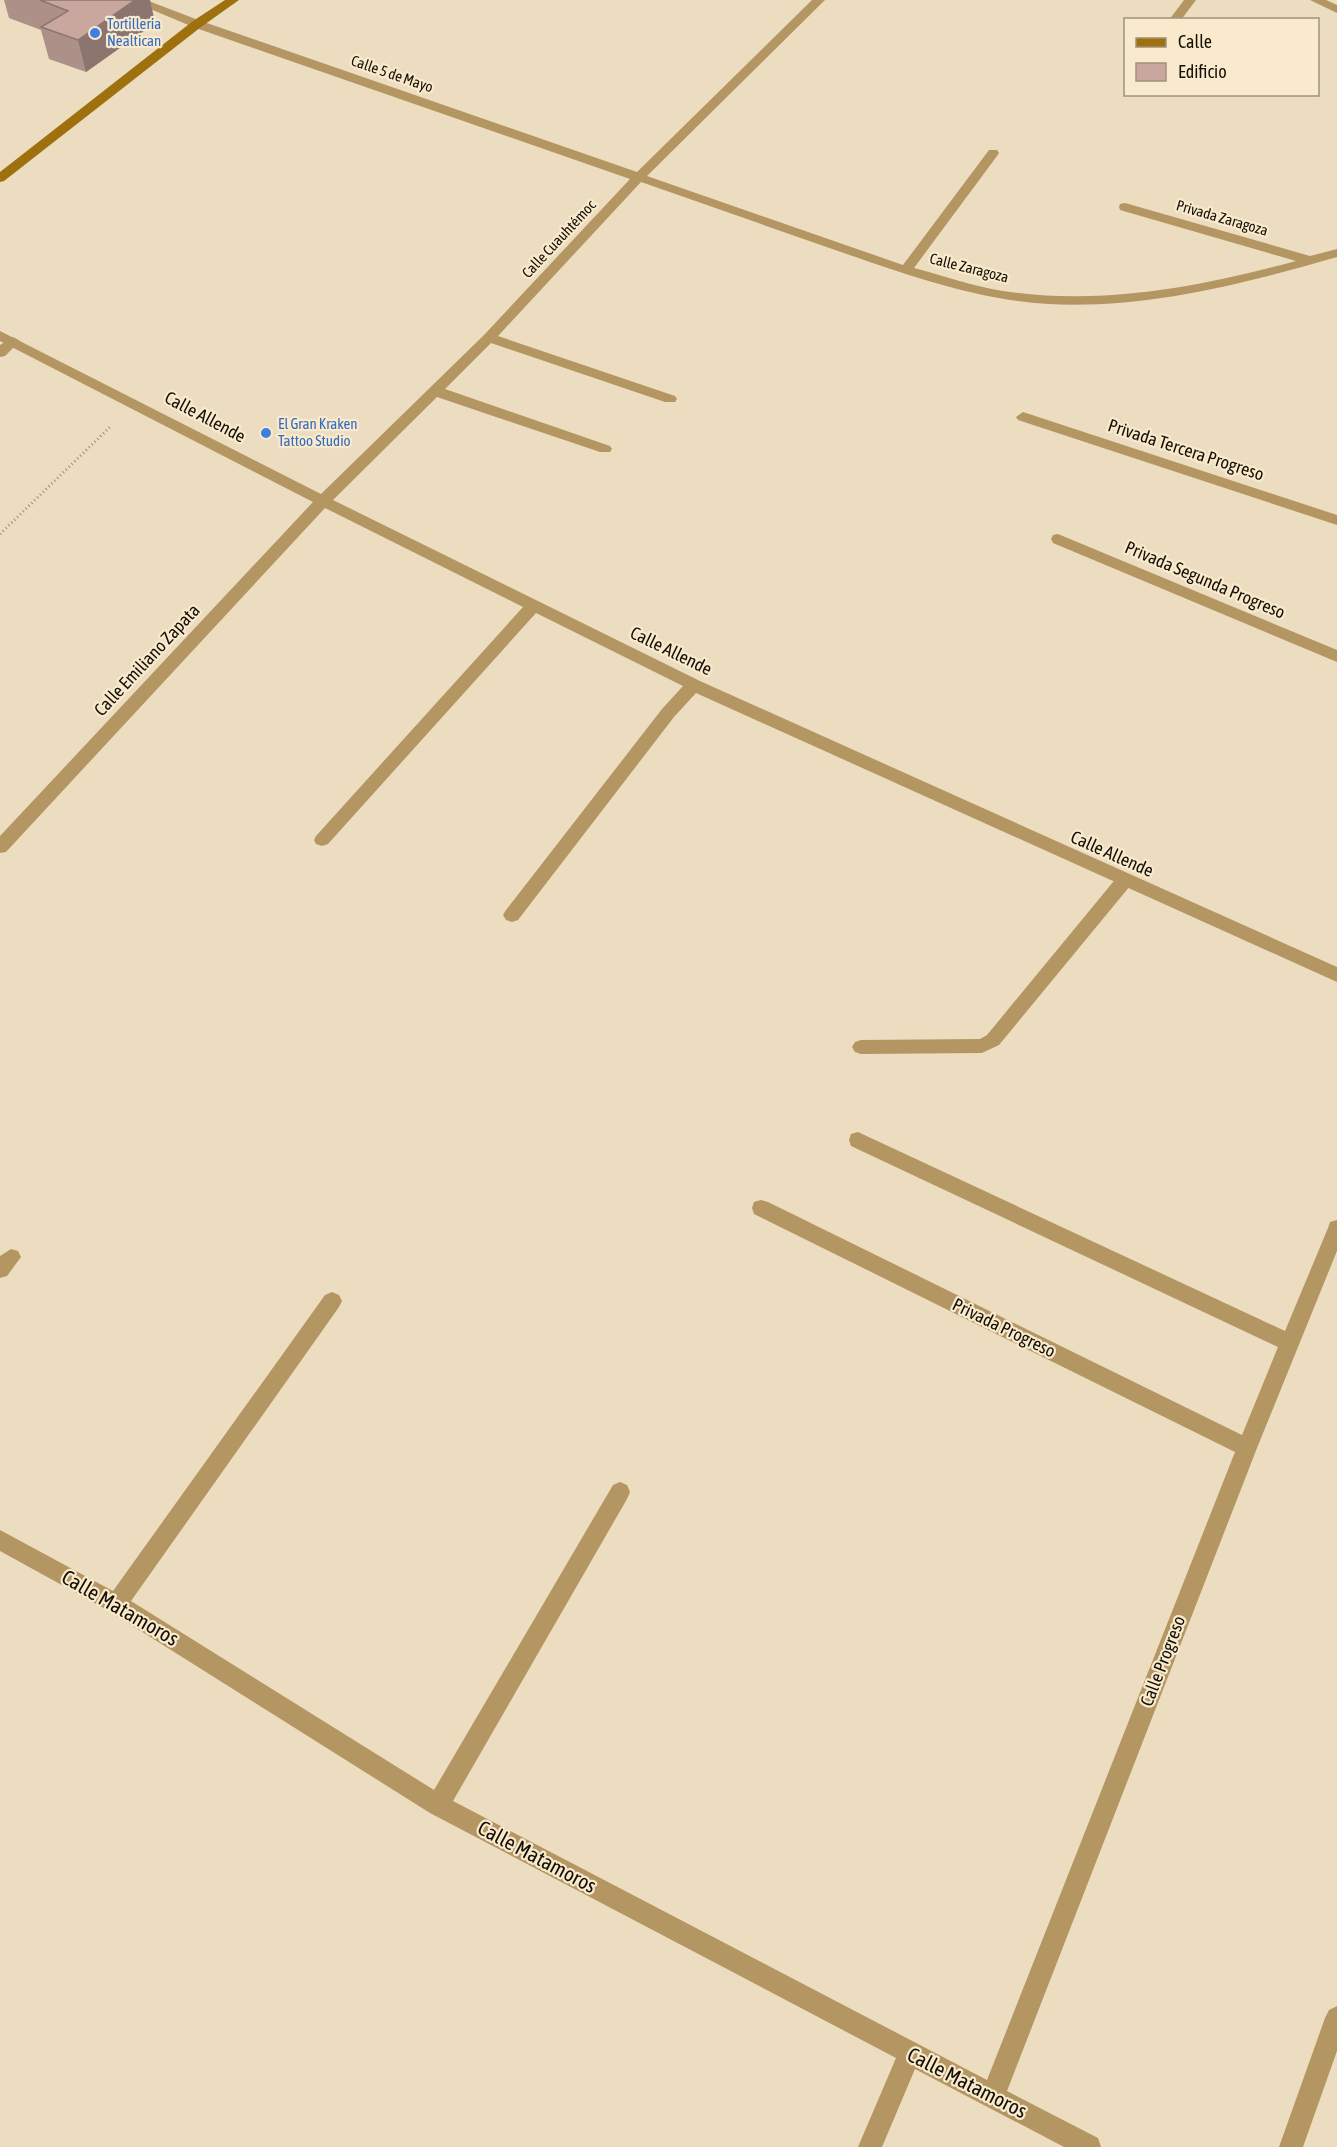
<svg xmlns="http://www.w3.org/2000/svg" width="1337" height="2147" font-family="'Asap Condensed',sans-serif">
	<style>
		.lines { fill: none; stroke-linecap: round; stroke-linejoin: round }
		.path { stroke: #9b907a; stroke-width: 3; stroke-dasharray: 1 3; stroke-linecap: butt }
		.lane { fill: #b49663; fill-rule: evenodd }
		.street { fill: #b49663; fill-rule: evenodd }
		.secondary { fill: #9e710e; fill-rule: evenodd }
		.wall { fill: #ad9088 }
		.shaded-wall { fill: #8d756f }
		.building { fill: #c9a79e; stroke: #8d756f; stroke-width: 1.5 }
		.shop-dot { fill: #3f7fe0; stroke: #f9eacd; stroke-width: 2 }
		.labels { text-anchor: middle; stroke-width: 4.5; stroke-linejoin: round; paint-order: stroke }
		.far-shop-label { font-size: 15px; fill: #366cbe; stroke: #f9eacd; text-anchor: start }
		.far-street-label { font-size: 15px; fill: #151006; stroke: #f9eacd }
		.street-label { font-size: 18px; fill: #151006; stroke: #f9eacd }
		.near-street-label { font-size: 21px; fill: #151006; stroke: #f9eacd }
	</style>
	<rect width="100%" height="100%" fill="#ecddc0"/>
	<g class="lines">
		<!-- path -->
		<path class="path" d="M0 534 111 426"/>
		<!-- lane -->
		<path class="lane" d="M13 337 20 341 5 356 0 357V345Z
			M1124 874 1130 876 1132 881 1130 886 999 1045 982 1053 861 1054 855 1052 852 1047 855 1042 861 1040 980 1039 987 1035 1118 876Z"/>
		<!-- street -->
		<path class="street" d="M129 0H146L201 21 637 172 812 0H825L647 176 903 265 989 150H997L999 153 997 156 914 268C944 276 973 286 1003 291 1101 306 1200 287 1296 261L1120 210 1119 207 1120 204 1125 203 1310 256 1337 249V257C1243 284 1147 309 1048 304 976 300 905 274 838 251 772 228 707 205 641 182L498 336 675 396 677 399 675 402H665L491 343 445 389 610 446 612 449 610 452H600L437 397 333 500 700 681 1337 967V982L696 693 674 717 518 920 512 922 506 920 503 915 506 910 662 709 683 686 536 613 328 844 322 846 316 844 314 840 316 836 523 607 325 508 6 852 0 853V836L313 502 0 341V331L321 494 484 335 630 179 193 27Z
			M1184 0H1196L1181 20H1169Z
			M1310 0H1326L1337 5V13Z
			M1023 412 1337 515V525L1018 420 1016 417Z
			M1058 534 1337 650V662L1053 543 1051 539 1053 535Z
			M858 1132 1285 1331 1328 1228 1330 1222 1337 1220V1251L1257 1448 1007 2091 1098 2138 1101 2147H1064L915 2069 882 2147H858L896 2058 430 1813 109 1611 0 1551V1530L113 1591 325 1295 332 1292 339 1295 342 1301 339 1307 131 1601 434 1790 613 1485 620 1482 627 1485 630 1492 627 1499 453 1801 987 2080 1235 1452 754 1214 752 1208 754 1202 761 1200 768 1202 1242 1435 1278 1347 851 1146 849 1140 851 1134Z
			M11 1249 18 1251 21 1257 7 1276 0 1278V1256Z
			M1337 2006V2051L1303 2147H1279L1325 2018 1329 2010Z"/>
		<!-- secondary -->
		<path class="secondary" d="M225 0H239L201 27 4 181 0 182V172L193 21Z"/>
	</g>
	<!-- wall -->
	<path class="wall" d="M4 0H150L155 23 86 72 49 59 41 30 9 18Z"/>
	<!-- shaded-wall -->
	<path class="shaded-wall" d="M135 0H150L155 23 86 72 78 40Z"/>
	<!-- building -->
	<path class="building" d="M40 0H135L78 40 41 27 68 11Z"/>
	<!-- markers -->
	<g class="shop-dot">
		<circle cx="95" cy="33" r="6"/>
		<circle cx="266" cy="433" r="6"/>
	</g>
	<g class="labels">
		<!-- far-shop labels -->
		<g class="far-shop-label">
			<text x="107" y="29">Tortillería<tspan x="107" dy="17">Nealtican</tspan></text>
			<text x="278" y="429">El Gran Kraken<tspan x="278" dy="17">Tattoo Studio</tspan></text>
		</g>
		<!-- far-street labels -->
		<g class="far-street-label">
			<text transform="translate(392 74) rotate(19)" y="5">Calle 5 de Mayo</text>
			<text transform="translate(1222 218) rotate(16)" y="5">Privada Zaragoza</text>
			<text transform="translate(559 239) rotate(-47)" y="5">Calle Cuauhtémoc</text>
			<text transform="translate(969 268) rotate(14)" y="5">Calle Zaragoza</text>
		</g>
		<!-- street labels -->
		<g class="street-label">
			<text transform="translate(205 417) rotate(28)" y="6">Calle Allende</text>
			<text transform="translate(1186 450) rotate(18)" y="6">Privada Tercera Progreso</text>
			<text transform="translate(1205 580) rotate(23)" y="6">Privada Segunda Progreso</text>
			<text transform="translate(671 651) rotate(26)" y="6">Calle Allende</text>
			<text transform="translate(147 660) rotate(-47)" y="6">Calle Emiliano Zapata</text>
			<text transform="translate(1112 854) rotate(24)" y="6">Calle Allende</text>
			<text transform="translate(1004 1328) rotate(26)" y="6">Privada Progreso</text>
			<text transform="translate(1163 1661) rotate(-69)" y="6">Calle Progreso</text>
		</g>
		<!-- near-street labels -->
		<g class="near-street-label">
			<text transform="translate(120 1608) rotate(30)" y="7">Calle Matamoros</text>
			<text transform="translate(537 1857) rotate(28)" y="7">Calle Matamoros</text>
			<text transform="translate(967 2083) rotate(27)" y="7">Calle Matamoros</text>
		</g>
	</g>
	<!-- legend -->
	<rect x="1124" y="18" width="195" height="78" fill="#f9eacd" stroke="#9e937d" stroke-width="1.5"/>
	<rect x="1136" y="38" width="30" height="9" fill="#9e710e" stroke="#9e937d" stroke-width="1.5"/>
	<text x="1178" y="48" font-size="18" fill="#151006">Calle</text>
	<rect x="1136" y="63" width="30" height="18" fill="#c9a79e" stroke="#9e937d" stroke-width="1.5"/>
	<text x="1178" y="78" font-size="18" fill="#151006">Edificio</text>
</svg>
